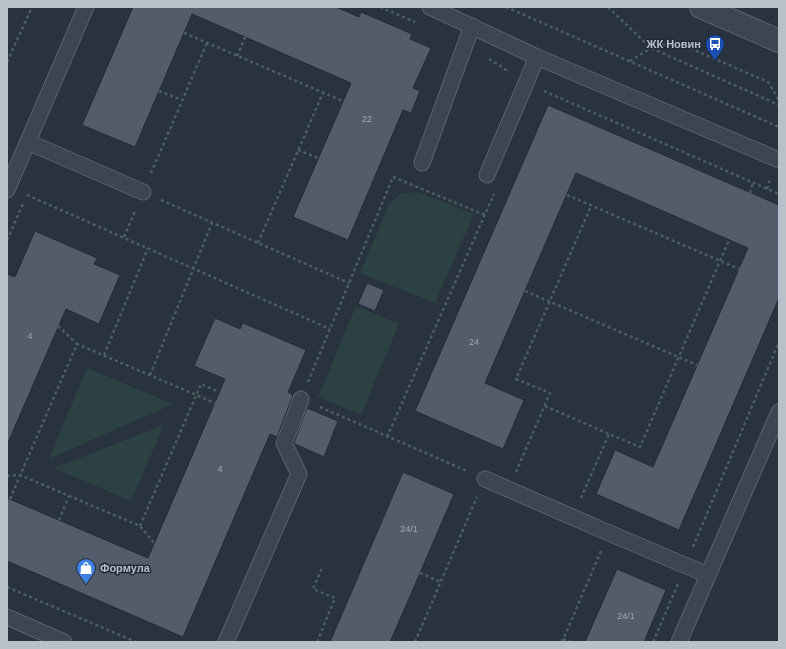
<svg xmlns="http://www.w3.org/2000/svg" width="786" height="649" font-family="Helvetica,sans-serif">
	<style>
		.green { fill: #2c4142 }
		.building { fill: #525c6b; stroke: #232c38 }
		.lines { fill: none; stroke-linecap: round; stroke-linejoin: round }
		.lane-casing { stroke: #5a636e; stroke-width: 17 }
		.street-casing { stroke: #5a636e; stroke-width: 24 }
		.path { stroke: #4b5e60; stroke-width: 2.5; stroke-dasharray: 3 3; stroke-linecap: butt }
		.lane { stroke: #3d4550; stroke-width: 15 }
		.street { stroke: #3d4550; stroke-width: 22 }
		.labels { text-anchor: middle; stroke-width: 3; stroke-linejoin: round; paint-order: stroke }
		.number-label { font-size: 9px; fill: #9fa7b2 }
		.poi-label { font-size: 11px; font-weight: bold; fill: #b9c0ca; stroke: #212a36; text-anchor: end }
	</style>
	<rect width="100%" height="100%" fill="#293340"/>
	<!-- green -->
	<path class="green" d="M418 192 474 214 435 303 360 273 389 205 400 194Z
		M356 306 399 324 361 415 318 397Z
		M87 368 173 404 49 459Z
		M164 425 131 501 54 468Z"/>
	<!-- building -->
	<path class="building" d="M133 7H336L359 17 361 12 412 34 410 39 431 48 413 88 420 91 411 113 403 110 348 240 293 217 351 83 192 14 135 147 82 125Z
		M548 105 779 205V298L679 530 596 494 615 450 653 467 748 248 576 173 485 383 524 400 503 449 415 411Z
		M35 231 97 258 94 264 120 275 99 324 66 309 7 445V274L15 277Z
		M367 283 384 290 375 311 358 304Z
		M215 318 240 329 243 323 306 350 288 392 293 395 277 437 270 434 183 637 7 561V498L148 558 225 379 194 366Z
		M307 408 338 421 324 457 295 444 294 443Z
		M403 472 454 494 420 573 390 642H330Z
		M617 569 666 590 644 642H585Z"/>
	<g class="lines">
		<defs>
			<path id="lane" d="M430 7 537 57 779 160
				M28 142 143 192
				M422 163 472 26
				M487 175 537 57
				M7 190 86 7
				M485 479 609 533 708 575
				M7 617 64 642
				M226 642 299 474 284 443 292 424 301 399
				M679 642 779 412"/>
			<path id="street" d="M701 7 779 41"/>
		</defs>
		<!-- lane casing -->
		<use href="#lane" class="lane-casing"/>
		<!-- street casing -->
		<use href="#street" class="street-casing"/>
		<!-- path -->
		<path class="path" d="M380 7 415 22
			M506 7 779 127
			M608 7 651 48 779 105
			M184 33 343 101
			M237 56 245 37
			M489 59 508 71
			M630 61 651 48 676 42 768 82 779 100
			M7 62 32 7
			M159 91 182 100
			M544 91 779 194
			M298 150 318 158
			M151 173 207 43
			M767 189 770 179
			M750 193 753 183
			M27 195 330 329
			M567 195 739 269
			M161 200 349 283
			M124 237 135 211
			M7 240 23 204
			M258 243 323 93
			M525 291 697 365
			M58 326 77 344
			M104 355 148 248
			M150 375 212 223
			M308 382 393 177 485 215
			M545 406 609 434
			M320 407 467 471
			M387 437 494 194
			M516 472 550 393 516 379 591 206
			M7 476 20 475 140 526 154 543
			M581 498 609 434 640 447 729 240
			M10 499 77 344 215 403
			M59 520 69 496
			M140 526 201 384 219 392
			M693 547 779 342
			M420 573 441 582
			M7 587 136 642
			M563 639 571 642
			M317 642 335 598 313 589 323 566
			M415 642 477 497
			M562 642 601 551
			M653 642 678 584"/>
		<!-- lane -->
		<use href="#lane" class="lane"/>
		<!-- street -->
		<use href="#street" class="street"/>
	</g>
	<!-- icons -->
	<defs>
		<symbol id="bus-pin" viewBox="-11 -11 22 30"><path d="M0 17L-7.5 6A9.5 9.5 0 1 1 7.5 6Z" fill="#1a4fb4" stroke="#212a36"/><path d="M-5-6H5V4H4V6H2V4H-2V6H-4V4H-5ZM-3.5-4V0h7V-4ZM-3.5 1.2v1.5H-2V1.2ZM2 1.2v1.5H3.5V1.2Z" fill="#fff"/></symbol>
		<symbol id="shop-pin" viewBox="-11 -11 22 30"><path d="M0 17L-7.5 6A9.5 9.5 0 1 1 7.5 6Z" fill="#3f7fe0" stroke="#212a36"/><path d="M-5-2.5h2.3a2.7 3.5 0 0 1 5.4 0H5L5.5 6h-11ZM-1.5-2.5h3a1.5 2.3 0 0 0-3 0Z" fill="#fff"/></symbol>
	</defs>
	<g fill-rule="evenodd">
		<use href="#bus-pin" x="704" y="33" width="22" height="30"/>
		<use href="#shop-pin" x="75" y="557" width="22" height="30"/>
	</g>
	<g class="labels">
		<!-- number labels -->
		<g class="number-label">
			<text x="367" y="122">22</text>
			<text x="30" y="339">4</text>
			<text x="474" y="345">24</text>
			<text x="220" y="472">4</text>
			<text x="409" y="532">24/1</text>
			<text x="626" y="619">24/1</text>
		</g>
		<!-- poi labels -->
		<g class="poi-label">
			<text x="701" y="48">ЖК Новин</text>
			<text x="100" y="572" text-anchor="start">Формула</text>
		</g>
	</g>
	<!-- border -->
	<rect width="786" height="649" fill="none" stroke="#b9c0ca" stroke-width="16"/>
</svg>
